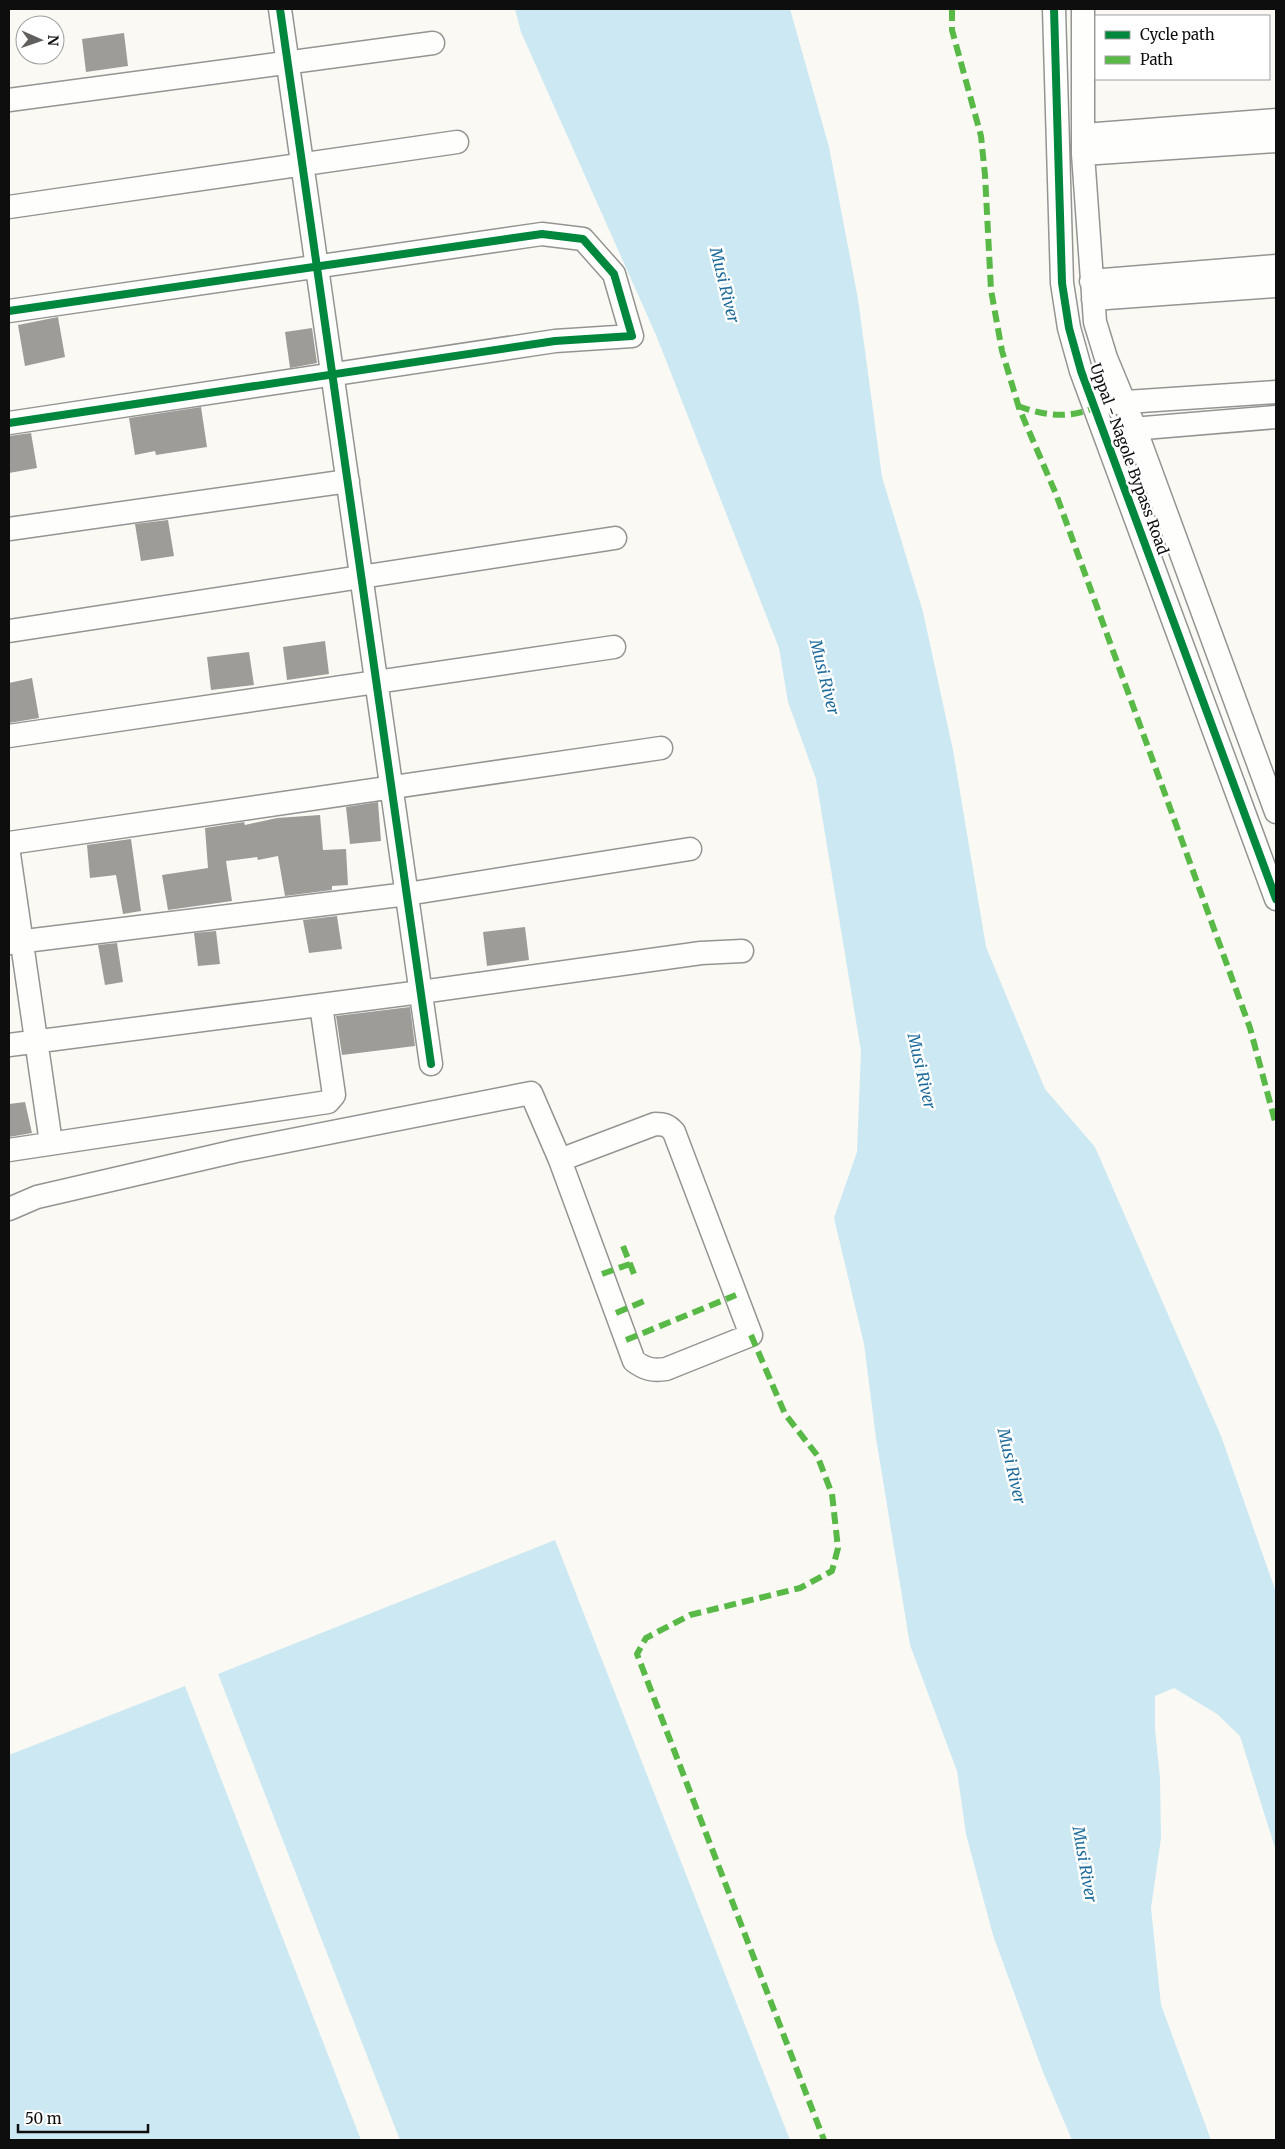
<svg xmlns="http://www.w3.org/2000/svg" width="1285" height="2149" font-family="Merriweather,serif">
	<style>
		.water { fill: #cbe8f3 }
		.building { fill: #9e9c99 }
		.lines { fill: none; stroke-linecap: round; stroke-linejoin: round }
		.minor-casing { stroke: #949492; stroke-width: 25 }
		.minor { stroke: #fefefd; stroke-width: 22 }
		.quiet { stroke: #58b947; stroke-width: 6; stroke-dasharray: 12 6; stroke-linecap: butt }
		.cycleway-casing { stroke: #fff; stroke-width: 11 }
		.cycleway { stroke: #00873e; stroke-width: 8 }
		.labels { text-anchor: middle; stroke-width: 5; stroke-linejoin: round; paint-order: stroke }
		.street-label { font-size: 15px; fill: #0e0e0e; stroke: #fff }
		.water-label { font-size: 16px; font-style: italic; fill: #1c6b9b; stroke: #fff }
	</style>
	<rect width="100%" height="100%" fill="#faf9f4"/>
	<!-- water -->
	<path class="water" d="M515 9H790L829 147 858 299 882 477 923 612 953 750 986 947 1045 1089 1095 1147 1221 1436 1276 1592V1851L1240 1736 1217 1714 1174 1688 1155 1696V1729L1160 1778 1161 1838 1151 1908 1161 2005 1211 2140H1072L1043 2072 993 1935 966 1834 957 1771 910 1645 876 1438 864 1344 834 1218 857 1152 861 1051 816 779 788 702 779 648 656 335 521 32Z
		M555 1540 790 2140H400L218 1674Z
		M185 1686 361 2140H9V1755Z"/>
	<!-- building -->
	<path class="building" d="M124 33 128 66 86 72 82 39Z
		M58 317 65 357 25 366 18 325Z
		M312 328 317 363 290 368 285 332Z
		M201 407 207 447 156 455 155 451 135 455 129 418Z
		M31 433 37 468 9 473V436Z
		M168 520 174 556 141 561 135 524Z
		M325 641 329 674 287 680 283 647Z
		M249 652 254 685 211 690 207 657Z
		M32 678 39 718 9 723V683Z
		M378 802 381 841 350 844 346 807Z
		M320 815 323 850 346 849 348 885 332 886V890L285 896 278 856 258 860 257 857 226 861 232 901 168 910 162 875 208 868 205 828 244 822 245 825 277 818Z
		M131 839 141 911 123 914 116 875 90 878 87 845Z
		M337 916 342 949 309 953 303 920Z
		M525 927 529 960 487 966 483 932Z
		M216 931 220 964 198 966 194 933Z
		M117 943 123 982 105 985 98 945Z
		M410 1007 415 1046 342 1055 336 1016Z
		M25 1102 32 1133 9 1137V1104Z"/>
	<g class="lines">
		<defs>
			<path id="minor" d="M280 9 431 1064
				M1054 9 1062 283 1069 328 1081 371 1276 899
				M1083 9V154L1095 322 1106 358 1135 428 1276 812
				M9 100 433 43
				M1084 135 1276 120
				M1083 154 1276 141
				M9 207 457 142
				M1091 281 1276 266
				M1093 299 1276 286
				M9 311 542 234 583 239 614 274 632 336 555 341 9 423
				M1111 403 1276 392
				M1120 430 1276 417
				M9 529 348 481
				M9 631 615 538
				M9 736 614 647
				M9 843 661 748
				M9 854 51 1143
				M9 943 407 894 690 849
				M9 1045 421 992 701 953 742 951
				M9 1150 328 1102 334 1095 321 1005
				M9 1209 37 1197 236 1151 531 1093 560 1160 634 1361C645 1369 652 1371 666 1369L751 1335 674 1132C668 1125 664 1124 655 1124L560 1160"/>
		</defs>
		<!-- minor casing -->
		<use href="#minor" class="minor-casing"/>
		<!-- minor -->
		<use href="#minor" class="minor"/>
		<!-- quiet -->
		<path class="quiet" d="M952 9V30L981 136 985 175 991 290 1002 351 1019 408 1056 494 1250 1028 1276 1125
			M1018 406C1045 416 1069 419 1096 407
			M623 1246 636 1279
			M602 1274 630 1264
			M616 1313 644 1301
			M751 1335 785 1414 817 1455 832 1494 838 1548 832 1571 800 1588 690 1615 646 1638 637 1654 824 2140
			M626 1340 736 1295"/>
		<defs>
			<path id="cycleway" d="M280 9 431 1064
				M1054 9 1062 283 1069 328 1081 371 1276 899
				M9 311 542 234 583 239 614 274 632 336 555 341 9 423"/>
		</defs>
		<!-- cycleway casing -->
		<use href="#cycleway" class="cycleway-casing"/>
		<!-- cycleway -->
		<use href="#cycleway" class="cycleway"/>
	</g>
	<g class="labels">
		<!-- street labels -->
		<g class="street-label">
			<text transform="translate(1129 459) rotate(70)" y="5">Uppal - Nagole Bypass Road</text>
		</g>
		<!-- water labels -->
		<g class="water-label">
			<text transform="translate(725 285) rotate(76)" y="6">Musi River</text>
			<text transform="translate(825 677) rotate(76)" y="6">Musi River</text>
			<text transform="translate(922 1071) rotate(77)" y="6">Musi River</text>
			<text transform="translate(1012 1466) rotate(77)" y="6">Musi River</text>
			<text transform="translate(1085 1864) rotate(80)" y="6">Musi River</text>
		</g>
	</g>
	<!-- border -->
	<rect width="1285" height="2149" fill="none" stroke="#0e0e0e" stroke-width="20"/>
	<!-- legend -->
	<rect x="1095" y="15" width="175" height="65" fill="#ffffff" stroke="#9f9f9f"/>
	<rect x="1105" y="31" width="25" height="8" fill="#00873e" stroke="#9f9f9f"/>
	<text x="1140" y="40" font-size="15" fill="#0e0e0e">Cycle path</text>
	<rect x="1105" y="56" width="25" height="8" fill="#58b947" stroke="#9f9f9f"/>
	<text x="1140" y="65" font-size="15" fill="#0e0e0e">Path</text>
	<!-- north arrow -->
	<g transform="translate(40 40) rotate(92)"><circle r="24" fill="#ffffff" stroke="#9f9f9f"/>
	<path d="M0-4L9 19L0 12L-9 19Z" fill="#61605e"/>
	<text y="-8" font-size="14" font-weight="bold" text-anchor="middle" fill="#0e0e0e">N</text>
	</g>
	<!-- scale -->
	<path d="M18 2124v8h130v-8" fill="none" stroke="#0e0e0e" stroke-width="2.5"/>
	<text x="25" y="2124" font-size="15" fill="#0e0e0e" stroke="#ffffff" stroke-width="4" paint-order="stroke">50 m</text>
</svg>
